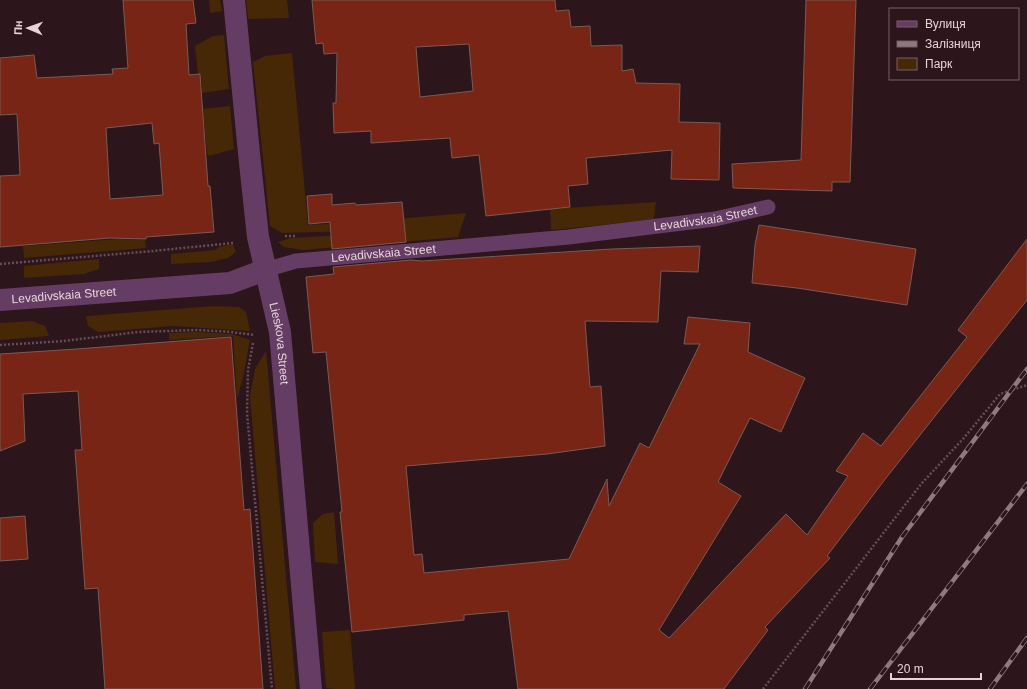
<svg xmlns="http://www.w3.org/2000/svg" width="1027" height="689" font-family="Helvetica,sans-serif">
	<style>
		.green { fill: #462806 }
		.building { fill: #782516; stroke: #795b55; fill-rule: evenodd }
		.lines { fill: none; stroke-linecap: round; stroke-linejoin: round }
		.path { stroke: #654f55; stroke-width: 2.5; stroke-dasharray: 2 2; stroke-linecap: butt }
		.lane { stroke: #653c63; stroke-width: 15 }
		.street { stroke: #653c63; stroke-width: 22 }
		.rail-casing { stroke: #8f7a80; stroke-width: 4.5 }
		.rail { stroke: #2d151c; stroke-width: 3; stroke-dasharray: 9; stroke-linecap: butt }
		.labels { text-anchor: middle; stroke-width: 3; stroke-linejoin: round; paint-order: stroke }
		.street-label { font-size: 12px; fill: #e6d4d9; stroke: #2d151c }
	</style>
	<rect width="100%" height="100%" fill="#2d151c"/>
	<!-- green -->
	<path class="green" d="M209 0H220L222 11 210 13Z
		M246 0H287L289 18 248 19Z
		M224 35 229 89 202 93 201 74H198L195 46 213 36Z
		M292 53 308 225 356 222 355 231 282 233 270 226 253 62 265 56Z
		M230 106 234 149 209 156 207 153 203 109Z
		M656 202 654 219 593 226 551 230 550 209Z
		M466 213 458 237 379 244 373 221Z
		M361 234 336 247 303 250 284 247 278 242 291 238Z
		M118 239 145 240 146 248 24 258 23 246Z
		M233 244 236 252 228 258 210 262 171 264V254L215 250 219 247Z
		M99 259V269L84 274 24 278V266Z
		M214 306 239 307 246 312 250 331 173 326 98 332 88 326 86 316Z
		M32 321 45 326 49 336 0 340V323Z
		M196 332 232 334 250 340 243 377 238 396 237 398 233 336 169 340V333Z
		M266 351 296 689H275L250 396 255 369Z
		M334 512 338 564 315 562 313 523 323 514Z
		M350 630 355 689H336L326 688 322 632Z"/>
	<!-- building -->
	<path class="building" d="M123 0H193L196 23 186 24 189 75 200 74 208 186H210L214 232 146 237V239L110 238 0 247V176L20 175 17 114 0 115V58L34 55 37 78 113 74 112 69 128 68ZM152 123 154 144 159 143 163 195 110 199 106 128Z
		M312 0H555L556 11 569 10 571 27 590 26 591 46 622 45V71L633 69 636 83 680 84 679 122 720 123 719 180 671 179 672 150 586 158 588 184 568 186 570 207 486 216 479 155 452 158 450 138 371 143V131L334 133 333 103H336L337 53 324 54 323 43 316 44ZM469 44 473 91 420 97 416 47Z
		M806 0H856L850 182H832V191L733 188 732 164 801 160Z
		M332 194V205L355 203 356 205 402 202 406 242 332 249 330 222 309 224 307 196Z
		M759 225 916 249 907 305 797 288 752 283 755 245Z
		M1027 239V300L886 478 827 556 830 558 765 627 768 630 724 689H518L508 611 464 615V620L352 632 340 512H342L326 352 313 353 306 277 334 274 333 267 411 260 422 261 612 249 700 246 698 272 661 271 658 322 585 321 590 387 601 386 605 446 547 454 406 466 414 555 422 554 424 573 569 559 607 479 609 506 640 443 649 448 700 344H684L688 317 750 323 748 352 805 378 781 432 750 418 718 482 741 496 659 630 669 638 786 514 807 535 848 476 836 471 863 433 881 446 967 337 958 330Z
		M231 337 244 510 250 509 263 689H105L98 588 85 589 75 450H82L78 391 23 394 25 441 0 451V354L77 349Z
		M25 516 28 559 0 561V518Z"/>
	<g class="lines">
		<!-- path -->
		<path class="path" d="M285 236H296
			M0 264 153 251 233 243
			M253 343 248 370 247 413 272 689
			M0 345 64 341 138 332 198 330 232 332 254 335
			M763 689 922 483 963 439 1000 394 1027 385"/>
		<!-- lane -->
		<path class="lane" id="s1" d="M265 270 296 261 569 237 715 219 768 207"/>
		<!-- street -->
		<g class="street">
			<path id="s2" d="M234 0 250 163 258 237 280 332 311 689"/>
			<path id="s3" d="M0 300 230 283 265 270"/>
		</g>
		<defs>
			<path id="rail" d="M805 689 902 537 1027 369
				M870 689 1027 484
				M990 689 1027 638"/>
		</defs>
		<!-- rail casing -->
		<use href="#rail" class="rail-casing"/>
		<!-- rail -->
		<use href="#rail" class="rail"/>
	</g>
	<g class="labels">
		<!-- street labels -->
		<g class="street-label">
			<text dy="4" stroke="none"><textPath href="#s1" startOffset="444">Levadivskaia Street</textPath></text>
			<text dy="4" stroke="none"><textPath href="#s1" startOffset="120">Levadivskaia Street</textPath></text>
			<text dy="4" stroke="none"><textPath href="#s3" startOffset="64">Levadivskaia Street</textPath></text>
			<text dy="4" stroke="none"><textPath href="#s2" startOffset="347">Lieskova Street</textPath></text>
		</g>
	</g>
	<!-- legend -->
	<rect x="889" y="8" width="130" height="72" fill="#2d151c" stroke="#776168"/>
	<rect x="897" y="21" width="20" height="6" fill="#653c63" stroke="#776168"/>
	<text x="925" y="28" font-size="12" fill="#e6d4d9">Вулиця</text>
	<rect x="897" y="41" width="20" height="6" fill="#8f7a80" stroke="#776168"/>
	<text x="925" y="48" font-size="12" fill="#e6d4d9">Залізниця</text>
	<rect x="897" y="58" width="20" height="12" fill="#462806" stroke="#776168"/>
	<text x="925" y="68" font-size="12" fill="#e6d4d9">Парк</text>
	<!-- north arrow -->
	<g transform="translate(28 28) rotate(272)" stroke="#2d151c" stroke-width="3" paint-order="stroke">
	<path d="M0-3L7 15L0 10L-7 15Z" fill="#e6d4d9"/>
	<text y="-6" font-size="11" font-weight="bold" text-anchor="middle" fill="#e6d4d9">Пн</text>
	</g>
	<!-- scale -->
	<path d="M891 673v6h90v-6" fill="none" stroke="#e6d4d9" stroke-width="2"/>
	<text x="897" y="673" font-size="12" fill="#e6d4d9" stroke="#2d151c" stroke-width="3" paint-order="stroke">20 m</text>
</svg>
